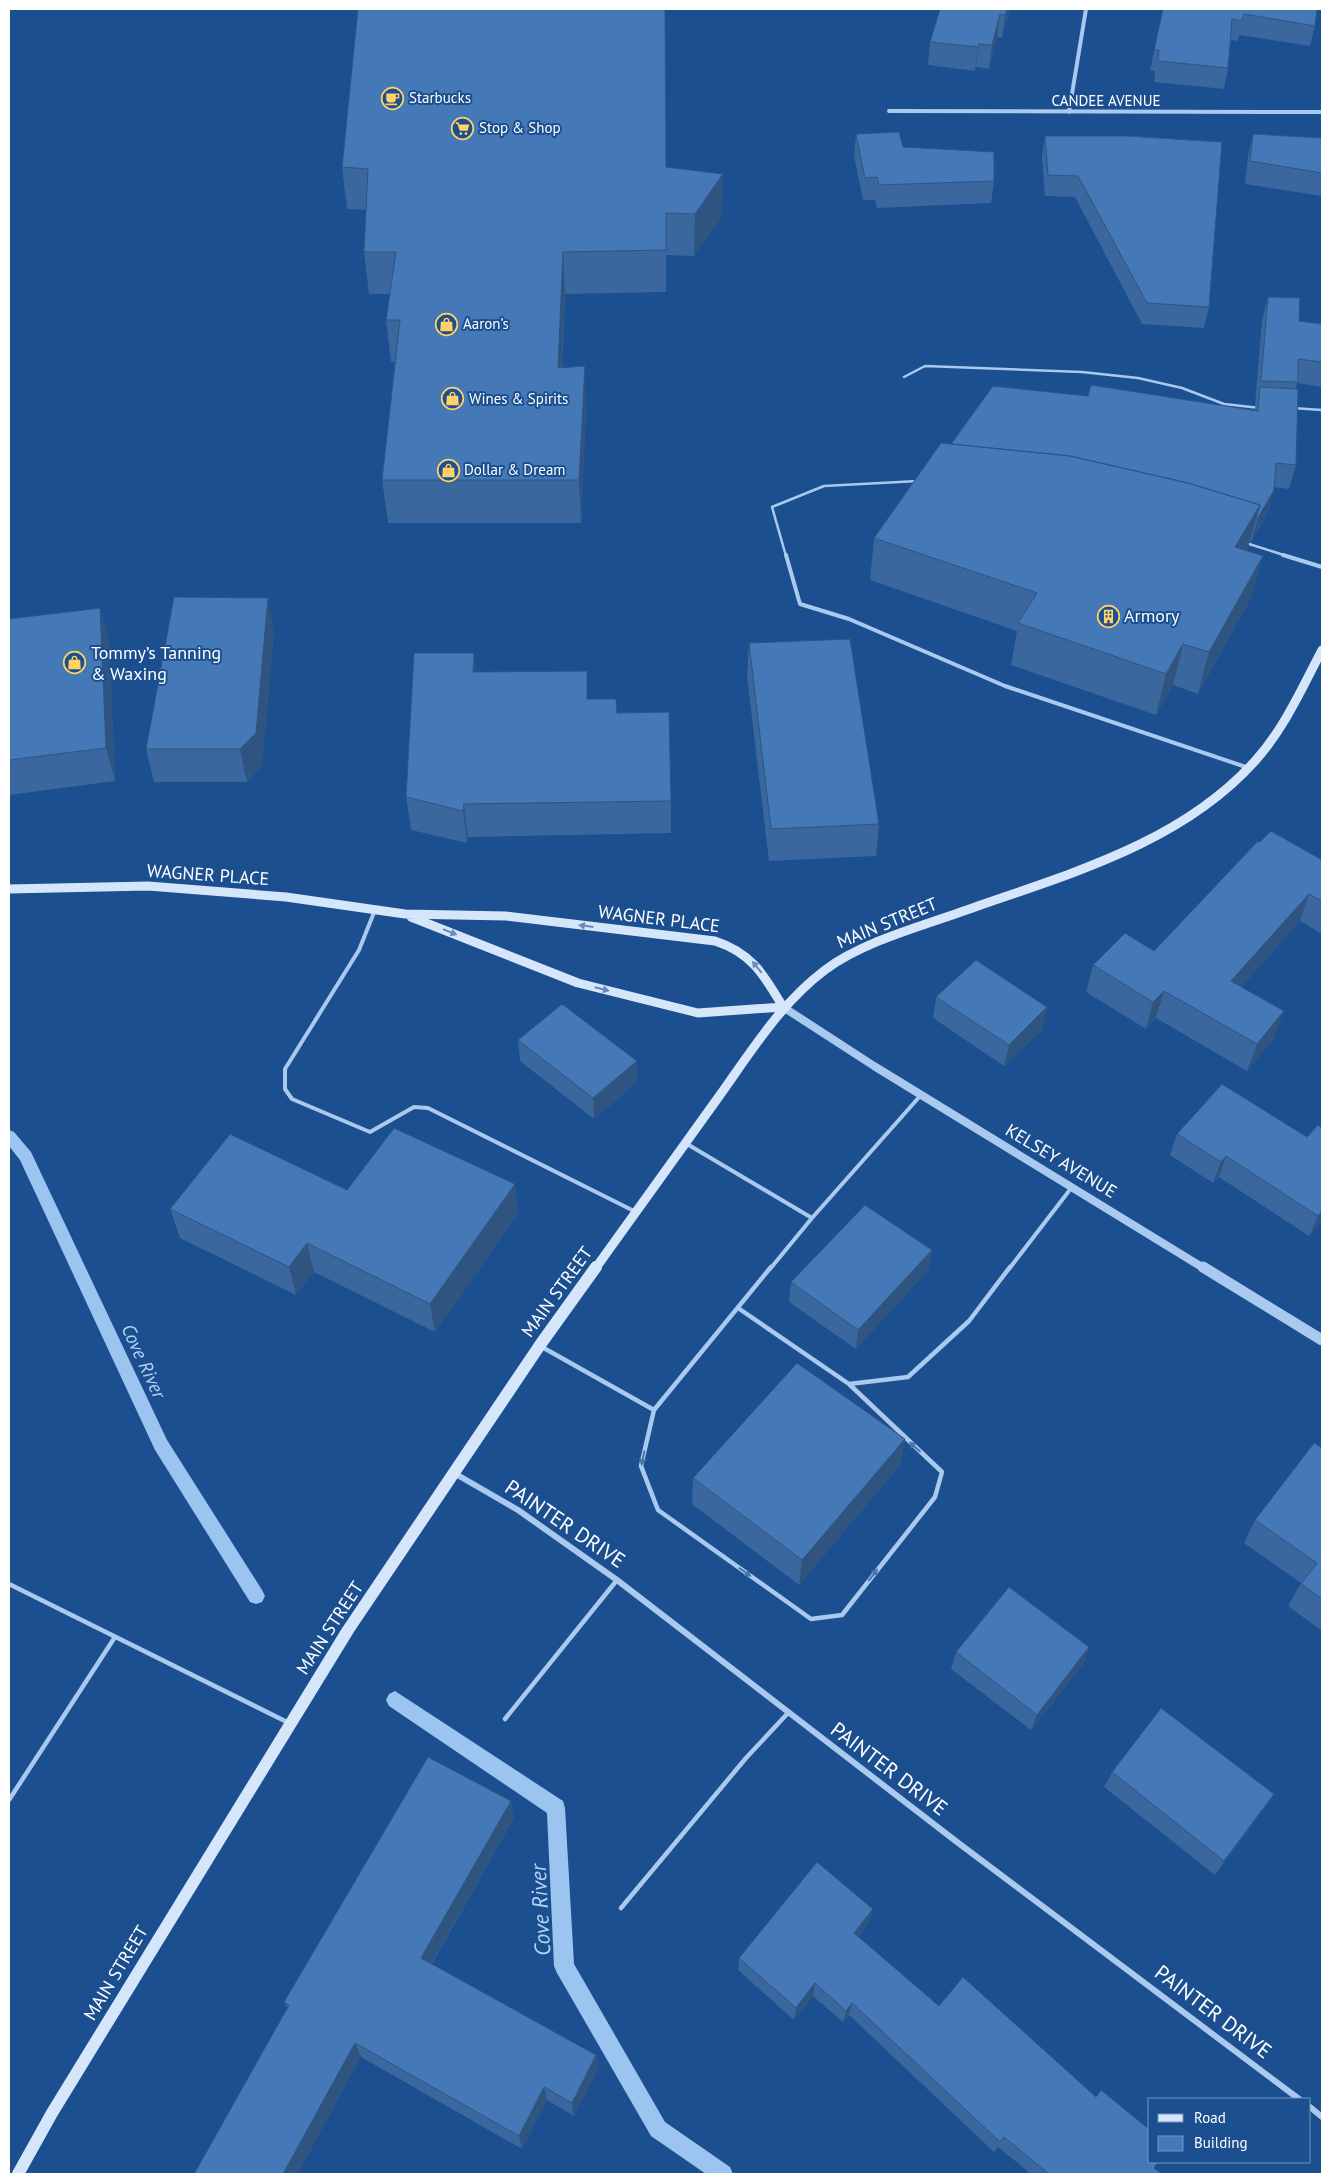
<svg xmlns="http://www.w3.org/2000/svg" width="1331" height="2183" font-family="'PT Sans',sans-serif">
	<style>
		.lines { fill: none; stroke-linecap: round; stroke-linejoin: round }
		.stream { fill: #9cc4f0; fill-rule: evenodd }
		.service-far2 { stroke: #a9c9ee; stroke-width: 2.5 }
		.service-far1 { stroke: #a9c9ee; stroke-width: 4 }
		.service { stroke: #a9c9ee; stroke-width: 4.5 }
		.minor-far1 { stroke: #a9c9ee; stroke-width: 4 }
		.minor { stroke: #a9c9ee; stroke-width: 6 }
		.tertiary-far1 { stroke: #a9c9ee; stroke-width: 8 }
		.tertiary { stroke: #a9c9ee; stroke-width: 11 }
		.secondary-far1 { stroke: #d6e6fa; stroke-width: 9 }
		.secondary { stroke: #d6e6fa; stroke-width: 12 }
		.wall { fill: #3a679d }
		.shaded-wall { fill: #305480 }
		.building { fill: #4478b7; stroke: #305480 }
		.oneway { fill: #668bba }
		.oneway2 { fill: #4674ac }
		.labels { text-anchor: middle; stroke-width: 4; stroke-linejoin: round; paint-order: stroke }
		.far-poi-label { font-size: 15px; fill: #fff; stroke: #1b4f8f; text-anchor: start }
		.far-street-label { font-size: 15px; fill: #fff; stroke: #1b4f8f }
		.poi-label { font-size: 18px; fill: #fff; stroke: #1b4f8f; text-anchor: start }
		.street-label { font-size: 18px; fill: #fff; stroke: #1b4f8f }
		.water-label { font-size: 19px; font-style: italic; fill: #b5d3f5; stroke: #1b4f8f }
		.near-street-label { font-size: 21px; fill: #fff; stroke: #1b4f8f }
		.near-water-label { font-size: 22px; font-style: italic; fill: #b5d3f5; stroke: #1b4f8f }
	</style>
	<rect width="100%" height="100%" fill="#1b4f8f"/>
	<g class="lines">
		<!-- stream -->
		<path class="stream" d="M9 1130 14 1132 31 1152 167 1440 262 1590 265 1596 262 1602 256 1604 250 1602 155 1450 20 1160 9 1146Z
			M395 1691 563 1801 565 1808 574 1964 665 2122 730 2167 733 2174H706L651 2136 557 1973 554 1966 547 1813 389 1706 386 1700 389 1694Z"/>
		<!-- service-far2 -->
		<path class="service-far2" d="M904 377 925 366 1082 372 1138 378 1182 388 1224 404 1260 408
			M1292 408 1322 410
			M1246 543 1287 556
			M786 556 772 507 824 486 918 481"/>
		<!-- service-far1 -->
		<path class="service-far1" d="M786 555 800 604 849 619 1005 686 1246 767
			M1283 555 1322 567
			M375 910 359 950 285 1069V1089L292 1099 370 1132 414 1107 428 1108 636 1212
			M687 1144 812 1218 921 1095
			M770 1269 812 1218
			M1009 1269 1072 1187"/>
		<!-- service -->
		<path class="service" d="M738 1308 849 1384 908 1377 969 1321 1010 1267
			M542 1347 654 1410 771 1267
			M654 1410 641 1466 658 1510 811 1619 842 1615 935 1497 942 1472 849 1384
			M9 1584 289 1723
			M505 1719 617 1580
			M9 1800 115 1637
			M621 1908 746 1758 788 1713"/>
		<!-- minor-far1 -->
		<path class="minor-far1" d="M889 111 1322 112
			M1069 112 1086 9"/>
		<!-- minor -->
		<path class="minor" d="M454 1473 518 1510 617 1580 957 1842 1299 2099
			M1310 2107 1322 2117"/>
		<!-- tertiary-far1 -->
		<path class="tertiary-far1" d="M783 1007 874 1066 1205 1269"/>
		<!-- tertiary -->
		<path class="tertiary" d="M1203 1267 1322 1340"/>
		<!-- secondary-far1 -->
		<path class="secondary-far1" d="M9 889 148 886 286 897 405 914 506 916 715 941C752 953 764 975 783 1007
			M411 917 578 983 698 1013 783 1007
			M595 1269C637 1211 678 1153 720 1095 752 1050 781 1003 825 970 861 943 915 928 958 913 1061 876 1179 846 1255 761 1284 729 1302 688 1322 650"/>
		<!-- secondary -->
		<path class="secondary" d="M18 2174 52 2113 348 1630 540 1345 596 1267"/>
	</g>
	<!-- wall -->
	<path class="wall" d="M940 9H1010L1002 38 997 37 989 69 976 67 975 71 928 65 930 42Z
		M1163 9H1317L1315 26 1310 46 1239 35 1238 41 1231 40 1228 68 1224 89 1154 82 1155 71 1150 70Z
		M856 134 903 147 994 181 991 203 877 208 875 200H863L854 156Z
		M1253 134 1322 138V196L1245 184 1248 156Z
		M1045 136 1209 307 1204 328 1142 324 1075 197 1045 196 1042 157Z
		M342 167H666L722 216 694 256 666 255V292L565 294 562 367 586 408 581 523H388L382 480 395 362H391L386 320 390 294H369L364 252 366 210 347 209Z
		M1268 297 1299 321 1322 324V387L1297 383 1296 389V465L1289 489 1274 487 1268 513 1251 542 1250 541 1246 551 1263 556 1251 598 1198 694 1173 685 1156 715 1011 665 1017 631 870 580 874 538 951 444 1254 411 1256 405H1255L1262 320Z
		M100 608 109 642 115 781 9 795V619Z
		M274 631 262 765 247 782H154L146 749Z
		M749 643 879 824 876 856 769 861 747 676Z
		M474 653 475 672 588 699 617 713 671 801V833L468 837 467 843 411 830 406 797Z
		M1260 842 1322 860V934L1300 921 1241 987 1274 1038 1247 1071 1156 1018 1146 1029 1086 992 1093 965 1154 951Z
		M936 997 1043 1029 1004 1066 933 1018Z
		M518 1040 637 1082 594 1119 520 1061Z
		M1322 1128V1221L1309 1236 1219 1177 1213 1183 1170 1155 1177 1134 1307 1137Z
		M515 1184 518 1214 435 1332 314 1272 296 1295 180 1238 170 1209 347 1190Z
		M932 1250 928 1270 856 1349 789 1302 791 1282Z
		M905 1439 900 1465 799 1585 692 1504 693 1478Z
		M1322 1448V1631L1288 1606 1301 1583 1244 1543 1255 1520Z
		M1089 1647 1083 1664 1031 1730 951 1669 956 1652Z
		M1112 1772 1274 1794 1264 1809 1215 1875 1104 1787Z
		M511 1801 514 1818 432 1964 596 2055 598 2069 574 2116 547 2100 522 2149 361 2057 287 2008 284 2002Z
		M873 1909 869 1922 858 1937 939 2006 1162 2174H1031L998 2147 994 2152 849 2015 843 2022 813 1996 794 2020 738 1970 739 1958Z"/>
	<!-- shaded-wall -->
	<path class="shaded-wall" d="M1007 9H1010L1002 38 1005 15Z
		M1000 14 997 37 989 69 992 45Z
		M979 44 976 67 975 71 978 47Z
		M723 174 722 216 694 256 695 214Z
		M563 252 565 294 559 410 558 368Z
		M585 366 586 408 581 523 579 480Z
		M1274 490 1268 513 1251 542 1258 518Z
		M1260 505 1248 547 1224 589 1235 547Z
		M1263 556 1251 598 1198 694 1209 652Z
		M268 598 274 631 262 765 247 782 240 749Z
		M100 608 109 642 115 781 106 748Z
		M1183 644 1173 685 1156 715 1166 674Z
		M474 653 477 686 473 672Z
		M464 804 468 837 467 843 463 811Z
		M1309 894 1300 921 1222 1008 1231 981Z
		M1164 991 1156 1018 1146 1029 1153 1002Z
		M1047 1007 1043 1029 1004 1066 1009 1045Z
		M1284 1011 1274 1038 1247 1071 1257 1044Z
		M637 1061V1082L594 1119 593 1098Z
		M1226 1156 1219 1177 1213 1183 1221 1162Z
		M515 1184 518 1214 435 1332 430 1304Z
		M1322 1211V1221L1309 1236 1318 1216Z
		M307 1243 314 1272 296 1295 289 1267Z
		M932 1250 928 1270 856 1349 858 1330Z
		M905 1439 900 1465 799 1585 802 1560Z
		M1089 1647 1083 1664 1031 1730 1037 1715Z
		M1274 1794 1264 1809 1215 1875 1224 1861Z
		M511 1801 514 1818 426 1973 421 1958Z
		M873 1909 869 1922 851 1946 854 1933Z
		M815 1983 813 1996 794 2020 796 2008Z
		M852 2003 849 2015 843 2022 846 2011Z
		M355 2043 361 2057 298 2174H283Z
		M596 2055 598 2069 574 2116 572 2103Z
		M544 2087 547 2100 522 2149 519 2136Z"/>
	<!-- building -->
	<path class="building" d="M358 9H665L666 167 723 174 695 214 666 213V250L563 252 558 368 585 366 579 480H382L400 320H386L396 252H364L368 169 342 167Z
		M940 9H1007L1005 15 1000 14 992 45 979 44 978 47 930 42Z
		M1163 9H1317L1315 26 1244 14 1242 21 1232 19 1228 68 1158 61 1159 50H1154Z
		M899 132 903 147 994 152V181L879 185 877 177 865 178 856 134Z
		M1253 134 1322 138V173L1250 161Z
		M1045 136H1127L1222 142 1209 307 1147 303 1078 176 1048 175Z
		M1268 297 1300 298 1299 321 1322 324V362L1298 359V382L1261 381Z
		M1091 385 1258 411 1260 387 1298 389 1296 465 1276 463 1274 490 1258 518H1256L1260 505 1188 483 1070 456 951 444 993 386 1088 396Z
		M941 443 1070 456 1188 483 1260 505 1235 547 1263 556 1209 652 1183 644 1166 674 1018 623 1037 593 874 538Z
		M174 597 268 598 256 733 240 749H146Z
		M100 608 106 748 9 760V619Z
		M850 639 879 824 771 829 749 643Z
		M414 653H474L473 672 587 671V699H616L617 713 669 712 671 801 464 804 463 811 406 797Z
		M1271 831 1322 860V901L1309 894 1231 981 1284 1011 1257 1044 1164 991 1153 1002 1093 965 1125 933 1154 951 1258 841 1260 842Z
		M976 960 1047 1007 1009 1045 936 997Z
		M562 1004 637 1061 593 1098 518 1040Z
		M1222 1084 1307 1137 1318 1125 1322 1128V1211L1318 1216 1226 1156 1221 1162 1177 1134Z
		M394 1128 515 1184 430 1304 307 1243 289 1267 170 1209 230 1134 347 1190Z
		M865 1205 932 1250 858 1330 791 1282Z
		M797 1363 905 1439 802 1560 693 1478Z
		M1314 1443 1322 1448V1599L1301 1584 1317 1563 1255 1520Z
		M1009 1587 1089 1647 1037 1715 956 1652Z
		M1161 1708 1274 1794 1224 1861 1112 1772Z
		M428 1757 511 1801 421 1958 596 2055 572 2103 544 2087 519 2136 355 2043 283 2174H194L289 2005 284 2002Z
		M817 1862 873 1909 854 1933 939 2006 963 1977 1096 2097 1101 2090 1150 2130V2162H1158L1154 2168 1162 2174H1049L1004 2137 1000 2142 852 2003 846 2011 815 1983 796 2008 739 1958Z"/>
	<!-- one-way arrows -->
	<defs><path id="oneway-solid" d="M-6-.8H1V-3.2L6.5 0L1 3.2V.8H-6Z" transform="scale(1.25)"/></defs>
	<g class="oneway">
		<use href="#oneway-solid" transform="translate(586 926) rotate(-173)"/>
		<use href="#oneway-solid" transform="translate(450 932) rotate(22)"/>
		<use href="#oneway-solid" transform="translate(757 967) rotate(-129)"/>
		<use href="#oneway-solid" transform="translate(602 989) rotate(14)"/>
	</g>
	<g class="oneway2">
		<use href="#oneway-solid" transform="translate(915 1447) rotate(-138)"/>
		<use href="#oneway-solid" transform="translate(643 1458) rotate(102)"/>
		<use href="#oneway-solid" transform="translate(745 1572) rotate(35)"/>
		<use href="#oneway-solid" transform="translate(873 1575) rotate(-52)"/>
	</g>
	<!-- icons -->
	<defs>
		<symbol id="cafe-ring" viewBox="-11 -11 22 22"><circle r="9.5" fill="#1b4f8f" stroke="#ffd166" stroke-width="1.5"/><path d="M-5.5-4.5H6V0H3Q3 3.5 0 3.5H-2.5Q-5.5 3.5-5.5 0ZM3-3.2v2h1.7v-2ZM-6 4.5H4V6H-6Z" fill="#ffd166"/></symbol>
		<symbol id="supermarket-ring" viewBox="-11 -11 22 22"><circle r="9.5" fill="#1b4f8f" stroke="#ffd166" stroke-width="1.5"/><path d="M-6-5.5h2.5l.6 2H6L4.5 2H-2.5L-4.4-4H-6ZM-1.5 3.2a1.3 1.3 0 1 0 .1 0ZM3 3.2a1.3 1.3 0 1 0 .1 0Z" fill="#ffd166"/></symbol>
		<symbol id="shop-ring" viewBox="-11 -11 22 22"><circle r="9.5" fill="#1b4f8f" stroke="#ffd166" stroke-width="1.5"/><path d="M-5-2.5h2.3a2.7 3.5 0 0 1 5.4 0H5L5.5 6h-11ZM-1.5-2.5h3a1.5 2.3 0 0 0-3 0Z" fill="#ffd166"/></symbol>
		<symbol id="building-ring" viewBox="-11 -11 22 22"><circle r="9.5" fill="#1b4f8f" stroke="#ffd166" stroke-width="1.5"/><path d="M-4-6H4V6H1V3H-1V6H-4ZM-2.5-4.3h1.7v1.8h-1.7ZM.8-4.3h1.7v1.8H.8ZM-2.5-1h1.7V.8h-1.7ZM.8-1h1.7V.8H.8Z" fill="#ffd166"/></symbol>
	</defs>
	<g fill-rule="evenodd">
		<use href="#cafe-ring" x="380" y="86" width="25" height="25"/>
		<use href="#supermarket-ring" x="450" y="116" width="25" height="25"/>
		<use href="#shop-ring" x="434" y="312" width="25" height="25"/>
		<use href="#shop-ring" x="440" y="386" width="25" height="25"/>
		<use href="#shop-ring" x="436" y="458" width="25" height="25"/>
		<use href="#building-ring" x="1096" y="604" width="25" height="25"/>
		<use href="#shop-ring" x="62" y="650" width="25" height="25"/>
	</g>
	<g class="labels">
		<!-- far-poi labels -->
		<g class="far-poi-label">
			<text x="409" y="103">Starbucks</text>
			<text x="479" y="133">Stop &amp; Shop</text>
			<text x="463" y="329">Aaron’s</text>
			<text x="469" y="404">Wines &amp; Spirits</text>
			<text x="464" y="475">Dollar &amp; Dream</text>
		</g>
		<!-- far-street labels -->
		<g class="far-street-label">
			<text x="1106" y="106">CANDEE AVENUE</text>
		</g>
		<!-- poi labels -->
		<g class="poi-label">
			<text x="1124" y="622">Armory</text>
			<text x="91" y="659">Tommy’s Tanning<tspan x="91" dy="21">&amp; Waxing</tspan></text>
		</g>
		<!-- street labels -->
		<g class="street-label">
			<text transform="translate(208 875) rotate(4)" y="6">WAGNER PLACE</text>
			<text transform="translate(659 919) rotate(7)" y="6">WAGNER PLACE</text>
			<text transform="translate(887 923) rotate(-22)" y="6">MAIN STREET</text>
			<text transform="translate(1061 1161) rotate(31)" y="6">KELSEY AVENUE</text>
			<text transform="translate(557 1292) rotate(-54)" y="6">MAIN STREET</text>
			<text transform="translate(330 1628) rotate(-57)" y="6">MAIN STREET</text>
			<text transform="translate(116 1973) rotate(-59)" y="6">MAIN STREET</text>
		</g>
		<!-- water labels -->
		<g class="water-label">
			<text transform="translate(144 1361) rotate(65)" y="7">Cove River</text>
		</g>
		<!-- near-street labels -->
		<g class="near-street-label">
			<text transform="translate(565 1524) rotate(34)" y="7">PAINTER DRIVE</text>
			<text transform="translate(889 1769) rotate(37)" y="7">PAINTER DRIVE</text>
			<text transform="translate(1213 2012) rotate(37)" y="7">PAINTER DRIVE</text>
		</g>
		<!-- near-water labels -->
		<g class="near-water-label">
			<text transform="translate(540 1910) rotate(-93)" y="8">Cove River</text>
		</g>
	</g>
	<!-- border -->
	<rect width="1331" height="2183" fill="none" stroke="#ffffff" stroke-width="20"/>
	<!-- legend -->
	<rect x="1148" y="2098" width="162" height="65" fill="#1b4f8f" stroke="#7695bc"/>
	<rect x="1158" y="2114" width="25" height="8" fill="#d6e6fa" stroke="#7695bc"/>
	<text x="1194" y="2123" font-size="15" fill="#ffffff">Road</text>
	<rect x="1158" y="2136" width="25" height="15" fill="#4478b7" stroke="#7695bc"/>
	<text x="1194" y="2148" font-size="15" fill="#ffffff">Building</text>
</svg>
